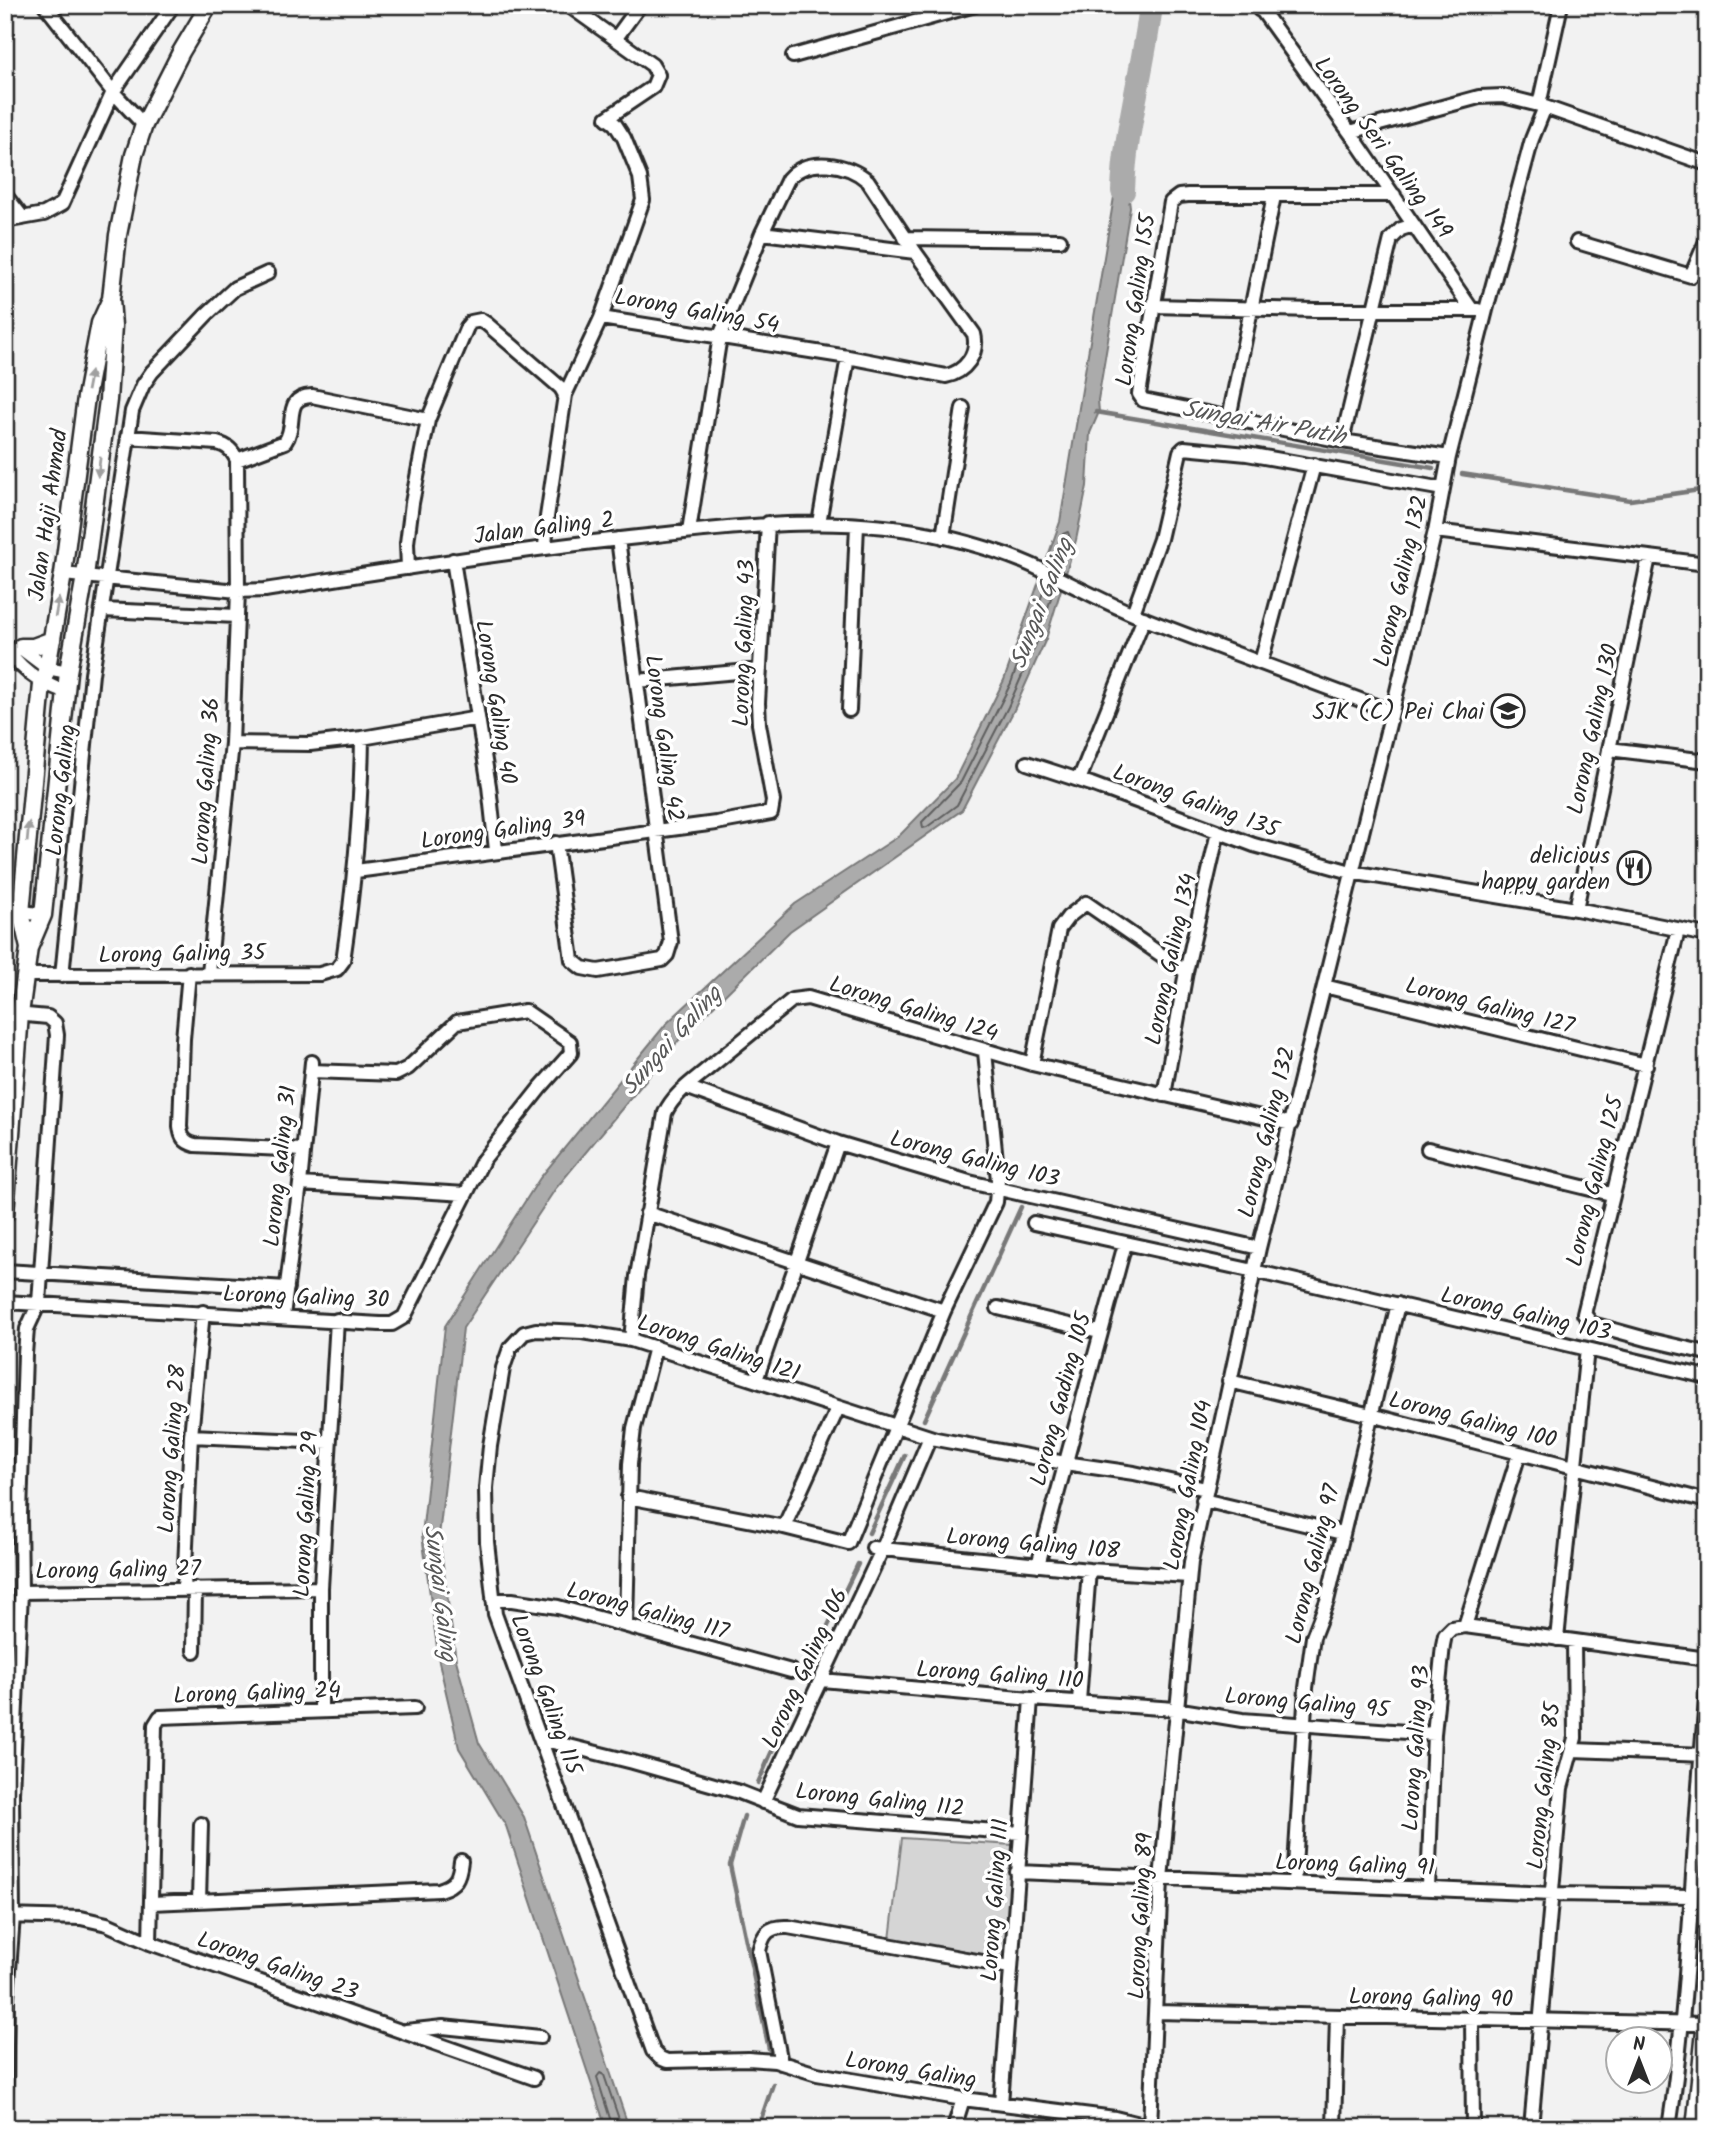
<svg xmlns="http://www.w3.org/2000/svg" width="1712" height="2133" font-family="Kalam,sans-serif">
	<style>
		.green { fill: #d5d5d5; stroke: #808080; stroke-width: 2 }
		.water { fill: #ababab; stroke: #787878; stroke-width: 2 }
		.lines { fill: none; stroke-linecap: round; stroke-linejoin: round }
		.shore { stroke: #5e5e5e; stroke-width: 2 }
		.stream { stroke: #787878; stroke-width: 4.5 }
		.river { stroke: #ababab; stroke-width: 24 }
		.minor-casing { stroke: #2b2b2b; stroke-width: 18 }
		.tertiary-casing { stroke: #2b2b2b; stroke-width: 21 }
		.minor { stroke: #fff; stroke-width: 12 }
		.tertiary { stroke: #fff; stroke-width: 16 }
		.oneway { fill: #a0a0a0 }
		.labels { text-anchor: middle; stroke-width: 7; stroke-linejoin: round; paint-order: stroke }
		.street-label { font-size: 23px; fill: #2b2b2b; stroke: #fff }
		.poi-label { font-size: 23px; fill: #2b2b2b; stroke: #fff; text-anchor: end }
		.water-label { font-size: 24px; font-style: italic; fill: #585858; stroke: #fff }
	</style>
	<rect width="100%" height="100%" fill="#f2f2f2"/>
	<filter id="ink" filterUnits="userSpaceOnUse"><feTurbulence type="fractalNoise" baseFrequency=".0143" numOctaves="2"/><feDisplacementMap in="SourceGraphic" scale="14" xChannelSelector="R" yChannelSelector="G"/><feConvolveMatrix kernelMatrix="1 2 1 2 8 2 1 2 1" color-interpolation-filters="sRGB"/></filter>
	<g filter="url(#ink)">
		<!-- green -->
		<path class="green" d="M902 1838 1013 1845 1005 1957 890 1940Z"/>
		<!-- water -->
		<path class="water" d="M1124 158 1130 208 1098 400 1099 412 1090 433 1087 486 1076 540 1046 639 1014 710 962 810 790 931 679 1040 556 1188 463 1328 439 1536 456 1660 479 1743 524 1817 629 2128H606L506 1826 459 1748 439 1662 422 1535 445 1326 540 1178 666 1024 795 904 899 836 955 779 1004 680 1060 522 1114 197Z"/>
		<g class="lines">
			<!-- shore -->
			<path class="shore" d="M1052 566 1063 534 1068 532 1070 538 1060 570
				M1047 581 1011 683 961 782 922 822 923 828 927 827 957 805 1008 707 1039 637 1055 585
				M613 2128 597 2077 600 2073 604 2075 622 2128"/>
			<!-- stream -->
			<path class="stream" d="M1096 412 1433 468
				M1462 474 1630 500 1707 489
				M924 1420 1021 1207
				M869 1533 905 1455
				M809 1665 858 1564
				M758 1783 797 1694
				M744 1816 730 1865 769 2049
				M758 2128 773 2084"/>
			<!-- river -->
			<path class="river" d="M1123 191C1125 128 1144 68 1151 5"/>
			<defs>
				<path id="minor" d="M45 5 113 92 144 125
					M1258 5 1356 141 1472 310
					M1260 10 1278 5
					M616 38 640 5
					M793 56 975 5
					M1539 105 1561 5
					M1350 132 1479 97 1503 96 1539 105 1707 164
					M5 195 23 218
					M1394 195H1188L1179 196 1171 202 1139 394 1143 400 1342 441 1449 457
					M5 221 44 214 62 204 113 92 173 5
					M762 233 915 252
					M905 238 1060 240
					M1577 242 1691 276 1707 239
					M1153 306 1315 310H1478
					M601 318 848 357 946 376C965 372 979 354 974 334L915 252 868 181C848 163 807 156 788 179L762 233 720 336 689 531
					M1229 418 1274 196
					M127 437 217 443C228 446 232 450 237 460L238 591 232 743 209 973
					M1342 441 1391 239 1401 229 1414 225
					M237 460 285 442C298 424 282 397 312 396L428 420
					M819 523 848 357
					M1435 531 1707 564
					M943 537 963 408
					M545 548 547 517 565 395 601 318 643 200 640 177 624 138 615 124 607 118 653 87 658 75 652 65 568 5
					M453 560 489 786 496 850
					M408 568 407 543 412 503 428 420 467 327 471 322 481 320 487 324 561 388 565 395
					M63 574 238 591 265 590C393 570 520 549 648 536 747 525 847 514 945 537 974 544 1002 552 1029 564 1068 582 1105 603 1145 619 1227 651 1310 681 1392 712
					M103 610 237 616
					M1133 613 1160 539 1180 452 1184 448 1247 454 1443 489
					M5 644C18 669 40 683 66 692
					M19 647 47 668 68 672
					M1261 662 1314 465
					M637 681 760 670
					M849 710 857 525
					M232 743 310 744 362 738 478 718
					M1609 749 1707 761
					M1027 763 1091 784 1254 845 1351 872 1576 909 1707 935
					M1079 780 1144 618
					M556 843 572 960 582 968 598 971 662 960 667 955 671 942 618 539
					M356 871 716 823 771 813 773 801 759 724 758 703 768 523
					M5 909 43 915
					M1576 909 1649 557
					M1678 930 1584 1314 1592 1324 1650 1340 1707 1353
					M189 973 183 1039 180 1126C181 1137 184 1142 195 1145L303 1150
					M26 975 320 974 337 969 343 961C354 886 361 813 362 738
					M62 976 92 674 132 411 143 385 152 372 207 314 235 288 268 273
					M1324 986 1646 1065
					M5 1013 48 1017 55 1023 57 1035 39 1303 27 1329 25 1354 20 1514 21 1592 12 1793 13 1916 7 1997 5 2094
					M1032 1064 1059 929 1068 917 1086 903 1186 972
					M686 1087 838 1143 969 1182 1259 1248
					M1164 1095 1186 972 1218 832
					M1428 1149 1611 1194
					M300 1184 466 1194
					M647 1213 944 1311
					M1034 1223 1254 1271 1707 1377
					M5 1271 287 1288
					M5 1302 380 1324H392L404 1317 483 1160 540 1088 571 1053 570 1042 525 1011 457 1022 408 1068 396 1074 311 1071
					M998 1308 1099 1332
					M283 1316 300 1184 312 1062
					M631 1340 637 1276 665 1113C674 1093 695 1080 711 1066 738 1044 765 1022 792 1000L808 998 1032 1064 1291 1124
					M756 1380 838 1143
					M1229 1381 1371 1415 1707 1501
					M191 1436 329 1442
					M628 1497 784 1527 848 1543 944 1311 996 1202 998 1180 985 1052
					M1203 1500 1342 1533
					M784 1527 838 1408
					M873 1548 1089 1570 1189 1576
					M1038 1565 1125 1244
					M184 1589 191 1436 203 1312
					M21 1592 321 1588
					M493 1600H512L558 1607 791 1671
					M626 1624 630 1464 634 1428 655 1347
					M1465 1626 1519 1454
					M1557 1639 1587 1349
					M194 1651 195 1589
					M822 1680 1031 1699 1175 1709 1242 1720 1434 1734
					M1079 1701 1089 1570
					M321 1710V1588L337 1320
					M541 1739 633 1762 739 1792 798 1815 1020 1833
					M1573 1750 1706 1755
					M763 1802 882 1550 930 1437
					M1017 1872 1553 1894 1691 1896
					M1294 1883 1306 1688 1313 1637 1327 1601 1398 1304
					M1428 1888 1434 1734 1443 1645 1445 1635 1452 1628 1465 1626 1707 1659
					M199 1901 201 1824
					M152 1903 439 1890C456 1885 459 1878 461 1861
					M5 1916 81 1918 107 1924 150 1943 534 2078
					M150 1943 155 1725 160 1717 415 1708
					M1156 2012 1705 2024
					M1472 2018 1473 2128
					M406 2031 443 2027 540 2037
					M781 2063 759 1951C763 1933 769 1926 788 1927L1010 1967
					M1001 2104 1031 1699
					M1150 2126 1161 1879 1191 1562 1259 1248 1392 712 1435 531 1449 457 1486 310 1532 139 1545 107
					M954 2128 963 2099
					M1156 2128 1115 2118 963 2099 817 2074 775 2061 748 2059 667 2061 660 2058 653 2051 495 1614 487 1542 486 1488 490 1446 503 1368 510 1348 524 1333 536 1330 582 1332 631 1340 936 1439 1065 1463 1134 1473 1206 1489
					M1334 2128 1337 2016
					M1531 2128 1561 1788 1575 1738 1574 1641
					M1669 2128C1691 1983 1692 1837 1707 1692"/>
				<path id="tertiary" d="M21 647H33L52 640
					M29 948 21 913 42 684 47 668 63 574 86 397 100 323 110 301
					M5 1214 20 1014 29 948 43 915 68 672 85 576 108 400 113 326 111 299 118 235 134 155 144 125 181 52 209 5
					M1695 2128 1707 2012"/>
			</defs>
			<!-- minor casing -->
			<use href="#minor" class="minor-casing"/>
			<!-- tertiary casing -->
			<use href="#tertiary" class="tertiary-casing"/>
			<!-- minor -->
			<use href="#minor" class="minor"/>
			<!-- tertiary -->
			<use href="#tertiary" class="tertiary"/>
		</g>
		<!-- one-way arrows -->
		<defs><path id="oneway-solid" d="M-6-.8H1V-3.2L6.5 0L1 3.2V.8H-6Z" transform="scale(1.75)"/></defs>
		<g class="oneway">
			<use href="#oneway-solid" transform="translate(89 381) rotate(-79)"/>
			<use href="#oneway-solid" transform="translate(99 467) rotate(97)"/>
			<use href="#oneway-solid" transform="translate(57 607) rotate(-80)"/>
			<use href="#oneway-solid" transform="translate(28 832) rotate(-85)"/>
		</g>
	</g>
	<!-- icons -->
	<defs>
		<symbol id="school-ring" viewBox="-11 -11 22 22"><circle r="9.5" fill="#fff" stroke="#2b2b2b" stroke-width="1.5"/><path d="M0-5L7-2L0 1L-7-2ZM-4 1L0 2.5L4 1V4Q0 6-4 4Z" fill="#2b2b2b"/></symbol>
		<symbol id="restaurant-ring" viewBox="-11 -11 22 22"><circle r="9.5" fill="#fff" stroke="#2b2b2b" stroke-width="1.5"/><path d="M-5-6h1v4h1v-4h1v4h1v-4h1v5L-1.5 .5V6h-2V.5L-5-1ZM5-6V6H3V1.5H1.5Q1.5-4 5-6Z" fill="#2b2b2b"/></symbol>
	</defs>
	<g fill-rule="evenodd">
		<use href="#school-ring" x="1489" y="692" width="38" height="38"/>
		<use href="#restaurant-ring" x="1615" y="849" width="38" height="38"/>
	</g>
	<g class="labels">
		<!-- street labels -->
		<g class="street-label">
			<text transform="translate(1384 147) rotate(54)" y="8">Lorong Seri Galing 149</text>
			<text transform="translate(1135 300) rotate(-82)" y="8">Lorong Galing 155</text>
			<text transform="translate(697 310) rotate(10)" y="8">Lorong Galing 54</text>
			<text transform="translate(47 515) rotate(-82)" y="8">Jalan Haji Ahmad</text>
			<text transform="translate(544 527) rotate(-7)" y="8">Jalan Galing 2</text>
			<text transform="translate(1400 581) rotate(-77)" y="8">Lorong Galing 132</text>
			<text transform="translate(743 643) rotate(-88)" y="8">Lorong Galing 43</text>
			<text transform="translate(497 702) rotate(81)" y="8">Lorong Galing 40</text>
			<text transform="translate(1592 729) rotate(-78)" y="8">Lorong Galing 130</text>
			<text transform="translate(665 738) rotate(82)" y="8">Lorong Galing 42</text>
			<text transform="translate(205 781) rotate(-86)" y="8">Lorong Galing 36</text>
			<text transform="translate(60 790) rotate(-84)" y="8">Lorong Galing</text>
			<text transform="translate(1196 800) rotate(20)" y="8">Lorong Galing 135</text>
			<text transform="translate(503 829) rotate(-8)" y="8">Lorong Galing 39</text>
			<text transform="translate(182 953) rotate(-1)" y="8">Lorong Galing 35</text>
			<text transform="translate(1170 959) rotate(-78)" y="8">Lorong Galing 134</text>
			<text transform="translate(1490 1005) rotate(14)" y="8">Lorong Galing 127</text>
			<text transform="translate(914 1008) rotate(17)" y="8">Lorong Galing 124</text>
			<text transform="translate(1266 1132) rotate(-76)" y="8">Lorong Galing 132</text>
			<text transform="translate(975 1158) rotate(14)" y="8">Lorong Galing 103</text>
			<text transform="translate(279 1166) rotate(-84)" y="8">Lorong Galing 31</text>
			<text transform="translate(1594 1181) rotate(-76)" y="8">Lorong Galing 125</text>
			<text transform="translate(306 1296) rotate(2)" y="8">Lorong Galing 30</text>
			<text transform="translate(1526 1313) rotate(13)" y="8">Lorong Galing 103</text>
			<text transform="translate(719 1347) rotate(18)" y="8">Lorong Galing 121</text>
			<text transform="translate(1060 1399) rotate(-75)" y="8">Lorong Gading 105</text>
			<text transform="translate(1473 1419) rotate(14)" y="8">Lorong Galing 100</text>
			<text transform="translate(171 1449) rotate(-86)" y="8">Lorong Galing 28</text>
			<text transform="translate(1187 1485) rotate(-79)" y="8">Lorong Galing 104</text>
			<text transform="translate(305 1514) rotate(-87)" y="8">Lorong Galing 29</text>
			<text transform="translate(1033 1543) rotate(5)" y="8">Lorong Galing 108</text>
			<text transform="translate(1312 1564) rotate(-76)" y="8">Lorong Galing 97</text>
			<text transform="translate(118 1569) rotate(-1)" y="8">Lorong Galing 27</text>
			<text transform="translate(648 1610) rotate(15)" y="8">Lorong Galing 117</text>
			<text transform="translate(804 1668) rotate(-65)" y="8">Lorong Galing 106</text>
			<text transform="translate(1000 1674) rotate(4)" y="8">Lorong Galing 110</text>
			<text transform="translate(257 1692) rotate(-2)" y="8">Lorong Galing 24</text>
			<text transform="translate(547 1694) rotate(70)" y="8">Lorong Galing 115</text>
			<text transform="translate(1307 1702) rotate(5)" y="8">Lorong Galing 95</text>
			<text transform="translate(1415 1748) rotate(-86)" y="8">Lorong Galing 93</text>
			<text transform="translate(1543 1786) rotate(-84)" y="8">Lorong Galing 85</text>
			<text transform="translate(880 1799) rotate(6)" y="8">Lorong Galing 112</text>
			<text transform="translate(1355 1864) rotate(2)" y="8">Lorong Galing 91</text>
			<text transform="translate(994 1900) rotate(-86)" y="8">Lorong Galing 111</text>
			<text transform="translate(1140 1916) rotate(-87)" y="8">Lorong Galing 89</text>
			<text transform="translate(278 1965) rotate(19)" y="8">Lorong Galing 23</text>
			<text transform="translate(1431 1997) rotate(1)" y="8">Lorong Galing 90</text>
			<text transform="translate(911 2069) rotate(9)" y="8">Lorong Galing</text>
		</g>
		<!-- poi labels -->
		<g class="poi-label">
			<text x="1484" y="719">SJK (C) Pei Chai</text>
			<text x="1610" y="863">delicious<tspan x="1610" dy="26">happy garden</tspan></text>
		</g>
		<!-- water labels -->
		<g class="water-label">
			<text transform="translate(1264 422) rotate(10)" y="8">Sungai Air Putih</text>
			<text transform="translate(1041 603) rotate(-69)" y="8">Sungai Galing</text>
			<text transform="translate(671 1040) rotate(-48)" y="8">Sungai Galing</text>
			<text transform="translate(441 1593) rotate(83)" y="8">Sungai Galing</text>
		</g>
	</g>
	<!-- margin -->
	<rect width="1712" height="2133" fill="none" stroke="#fff" stroke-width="28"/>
	<rect x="14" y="14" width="1684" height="2105" fill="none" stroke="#2b2b2b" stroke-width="2.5" filter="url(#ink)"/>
	<!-- north arrow -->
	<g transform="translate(1639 2060)"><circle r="33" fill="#ffffff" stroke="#aaaaaa" stroke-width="2"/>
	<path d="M0-5L12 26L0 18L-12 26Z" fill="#2b2b2b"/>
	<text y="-10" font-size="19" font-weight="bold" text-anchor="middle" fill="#2b2b2b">N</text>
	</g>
</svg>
